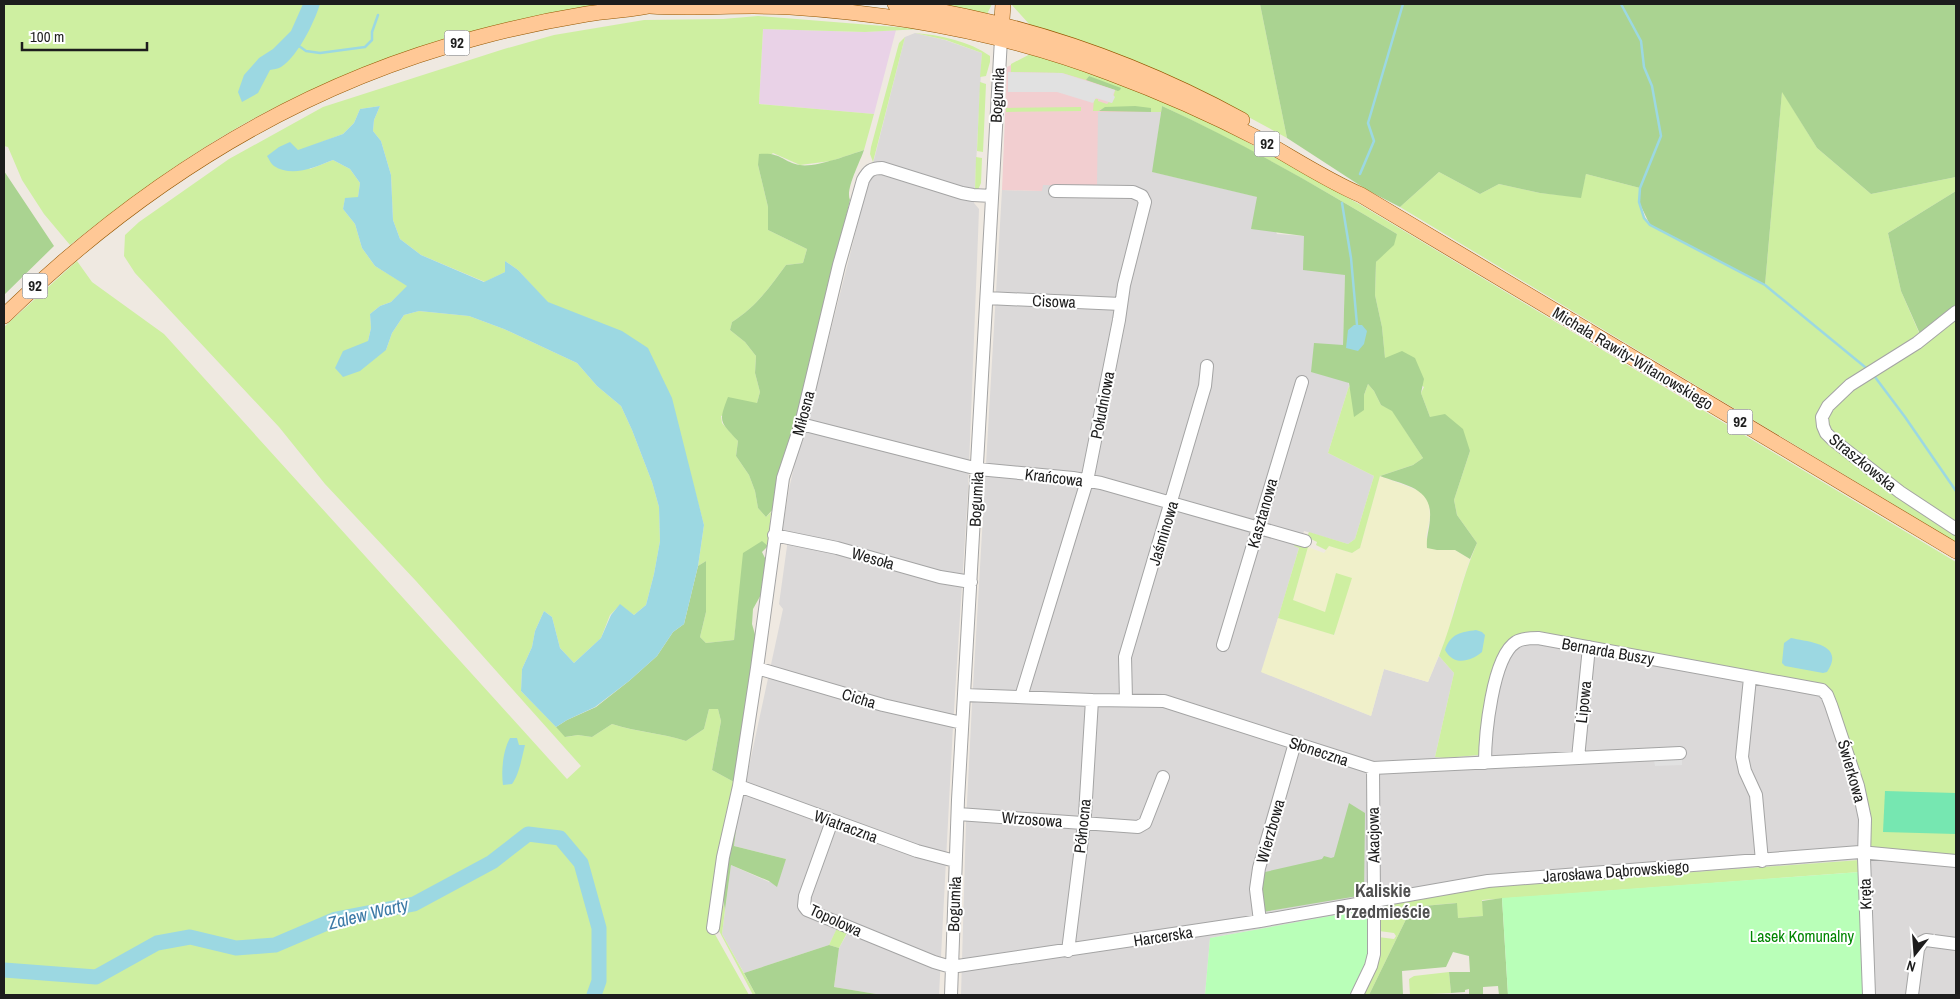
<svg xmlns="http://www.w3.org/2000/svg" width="1960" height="999" font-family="'Archivo Narrow',sans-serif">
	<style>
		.residential { fill: #dbd9d9 }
		.commercial { fill: #f2ced0 }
		.industrial { fill: #e9d2e7 }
		.farmland { fill: #f0f0ca }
		.grass { fill: #ceefa1 }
		.forest { fill: #aad391 }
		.park { fill: #b9ffb8 }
		.pitch { fill: #76e7b1 }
		.parking { fill: #e1e1e1 }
		.water { fill: #9cd8e2 }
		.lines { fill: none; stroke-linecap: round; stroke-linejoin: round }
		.stream { stroke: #9cd8e2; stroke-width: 2.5 }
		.river { stroke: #9cd8e2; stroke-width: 15 }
		.minor-casing { stroke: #a4a4a4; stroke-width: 14 }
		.major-casing { stroke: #955700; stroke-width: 16 }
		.minor { stroke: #fff; stroke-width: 12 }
		.major { stroke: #ffc896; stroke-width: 15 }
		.labels { text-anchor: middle; stroke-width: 4; stroke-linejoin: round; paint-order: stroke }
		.shield { fill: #fff; stroke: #616161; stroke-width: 1 }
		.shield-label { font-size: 15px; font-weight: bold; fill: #1d1d1d }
		.street-label { font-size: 16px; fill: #1d1d1d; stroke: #fff }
		.park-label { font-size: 16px; fill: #018500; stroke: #fff }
		.neighbourhood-label { font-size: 18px; font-weight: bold; fill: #505050; stroke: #fff }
		.water-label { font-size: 18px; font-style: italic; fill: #3b79a6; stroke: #fff }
	</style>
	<rect width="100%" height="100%" fill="#efe9e1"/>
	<!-- residential -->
	<path class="residential" d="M915 33 945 40 982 53 974 203 979 209 978 236 968 491 953 726 939 995H882L834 987 839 948 848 932 838 927 829 945 744 973 722 934 731 865 769 882 786 859 734 846 737 822 783 609 779 604 788 539 782 533 789 489 796 458 803 440 905 37Z
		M1097 112H1161L1153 172 1258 197 1277 234 1305 236 1345 275 1343 346 1349 386 1328 453 1374 476 1355 539 1348 544 1304 531 1262 672 1371 716 1384 669 1428 682 1439 656 1454 673 1435 757 1445 758 1479 755 1488 689 1516 639 1816 686 1956 857V995H1866L1859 860 1462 890 1366 910 1210 938 1205 995H961L966 822 972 704 1002 190 1042 191V185Z"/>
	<!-- commercial -->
	<path class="commercial" d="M1011 65 1080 73 1161 112H1098L1097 186 1043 185 1042 191 1002 190 1007 67Z"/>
	<!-- industrial -->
	<path class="industrial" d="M763 29 865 32 896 30 874 114 759 104Z"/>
	<!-- farmland -->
	<path class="farmland" d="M1380 476 1422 492 1429 503 1430 517 1426 537 1437 550H1455L1470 559 1453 610 1450 628 1428 682 1384 669 1371 716 1261 672 1278 618 1335 635 1336 573 1325 613 1293 600 1308 547 1324 553 1329 546 1352 553 1360 548Z"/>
	<!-- grass -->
	<path class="grass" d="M4 4H615C560 14 504 22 449 38 363 64 277 101 202 149 156 178 113 211 70 245L44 214 22 180 8 147 4 146Z
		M918 4H992L987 14 982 15Z
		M1011 4H1260L1287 138 1230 107 1030 25Z
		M758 16 921 29 865 32 763 29 759 104 874 114 864 150 831 161 800 165 773 153 758 165 768 207V230L807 249 803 263 786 265C770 287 755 308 732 322L730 330 745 342 756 356 755 373 760 392 757 403 721 416 722 423 738 441 736 456 749 475 755 491 758 508 766 517 771 512 768 546 762 542 741 581 734 640 706 643 700 637 706 612V561L698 566 704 525 693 484 579 316 547 302 518 270 505 261V272L485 282 421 255 400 239 393 220 391 175 381 141 373 131 374 120 380 106 360 109 354 123 343 134 298 151 310 169 333 160 350 169 360 183 358 198 345 199 343 209 355 224 362 248 375 266 408 286 391 302 380 306 370 314 371 328 368 341 386 350 392 333 404 315 419 311 469 316 504 329 577 363 597 386 621 406 632 430 652 482 659 507 660 541 654 574 646 605 634 615 620 605 610 615 601 638 574 663 560 648 552 617 544 611 535 631 532 647 522 669 521 691 566 737 578 735 592 737 612 724C636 732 661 733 686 741L704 729 709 709H718L721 721 712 770 734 782 712 929 749 995H4V327L77 261 92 282 164 334 567 779 581 766 416 581 325 484 279 427 135 273 124 256 125 235 139 222 229 159 323 107 504 49 554 35 644 20 723 19Z
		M915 33C940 35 969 41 990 56V62L986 76 980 77 982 53 946 40Z
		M905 37 873 162 870 154 871 147 899 43Z
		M1036 51 1204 118 1359 204 1956 562V857L1868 849 1830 694 1539 636 1510 643 1479 755 1445 758 1435 757 1454 673 1439 656C1454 619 1461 580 1477 543L1457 515 1454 500 1470 451 1430 417 1421 393 1424 387 1385 359 1382 327 1375 295 1376 262 1397 234C1321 188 1243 144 1162 106L1161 112H1151L1150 108 1101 109 1099 111H1093L1094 99H1098V101L1107 104 1109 102 1112 103 1115 90 1118 91 1089 76 1086 80 1062 73 1011 72V64Z
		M980 82 986 84 983 152 977 151Z
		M1782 91 1817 148 1871 194 1956 177V191L1888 233 1901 291 1920 335 1956 308V526L1898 486 1827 429 1828 414 1850 385 1819 424 1956 533V542L1400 207 1439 172 1480 194 1499 184 1540 193 1580 197 1586 174 1640 188C1639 202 1641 213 1650 225L1765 285Z
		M1081 107V111L1006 112V108Z
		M976 157 982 158 981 183 978 190H975Z
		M1368 384 1374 391 1381 405 1392 410 1423 458 1413 465 1380 476 1360 548 1352 553 1329 546 1326 550 1316 545 1317 542 1307 537 1309 532 1348 544 1355 539 1374 476 1328 453 1349 386 1364 410V395Z
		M1296 542 1308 547 1293 600 1325 612 1336 573 1352 578 1334 635 1278 618 1299 548 1294 546Z
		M737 822 722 900 725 910 722 934 756 995H753L717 927Z
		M1860 860V872L1482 900 1484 916 1458 918 1456 903 1412 907 1369 995H1361L1378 937 1394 939 1396 936 1394 933 1379 931V920H1382L1381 913 1385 906 1462 890 1489 887Z
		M838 926 848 931 839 948 829 945Z
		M1449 972 1451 993 1410 995 1409 979 1414 976Z"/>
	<!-- forest -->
	<path class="forest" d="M1260 4H1646L1650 5V4H1956V177L1871 194 1817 148 1782 92 1765 285 1650 225 1639 202 1640 188 1586 174 1581 198 1540 193 1499 184 1480 194 1439 172 1400 207 1367 190 1287 138Z
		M1089 76 1121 88 1120 90 1118 91 1086 80Z
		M1135 106 1151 108V112L1099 111 1105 107Z
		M1162 106C1243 143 1321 188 1397 234L1394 245 1376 262 1375 295 1382 327 1385 358 1402 351 1415 358 1424 379 1421 393 1430 417 1445 414 1463 429 1470 451 1454 500 1457 515 1477 543 1470 559 1455 550H1437L1427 548C1426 536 1430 528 1430 517 1432 487 1403 485 1380 476L1413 465 1423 458 1392 411 1381 405 1374 391 1368 384 1364 395V410L1354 417 1349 383 1311 372 1314 343 1343 345 1345 275 1303 270 1304 236 1251 229 1257 197 1152 172Z
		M864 150C860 162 845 190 850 200L820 325 806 388 792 427 805 430 794 465 788 462 774 508 766 517 758 508 755 491 749 475 736 456 738 441C720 421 718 423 728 397L757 403 760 392 755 373 756 356 745 342 730 330 732 322C755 308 770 287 786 265L803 263 807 249 768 230V207L758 165 759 154C782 152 782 162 800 165 814 168 849 155 864 150Z
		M4 171 54 246 4 295Z
		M1956 191V304L1920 334 1901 291 1888 233Z
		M762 541 768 546 762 552 767 562 763 591 753 609 752 624 756 638 734 782 712 770 721 721 718 709H709L704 729 686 741C661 733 637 732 612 724L592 737 578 735 565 737 556 727 567 720 596 707 629 681 657 656 673 632 684 624 698 566 706 561V612L700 637 706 643 734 640 743 553Z
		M1349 803 1365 813 1364 895 1263 912V883L1265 872 1322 859 1324 856 1331 858 1334 857Z
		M737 822 734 846 786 859 777 887 769 881 731 865 725 910C719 882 730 850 737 822Z
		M1502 898 1508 995H1499L1498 986 1483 987V995H1469V989L1465 990V992L1451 993 1449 972H1470L1469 956 1453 952 1446 967 1402 971 1403 995H1369L1412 907 1457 903 1458 918 1483 916 1482 901Z
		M829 945 839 948 834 987 882 995H756L744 973Z"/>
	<!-- park -->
	<path class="park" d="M1860 872 1865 995H1508L1502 898Z
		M1363 910 1368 912 1367 959 1350 995H1205L1210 938Z"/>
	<!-- pitch -->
	<path class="pitch" d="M1885 791 1956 793V834L1883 832Z"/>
	<!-- parking -->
	<path class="parking" d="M1008 72 1062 73 1115 90 1113 95 1115 97 1112 103 1096 98 1093 103 1057 92H1008Z
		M1682 757V765L1655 766 1654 760Z"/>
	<!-- water -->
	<path class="water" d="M303 4H320C314 23 298 56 281 67 278 69 273 69 270 70L258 93 242 102 238 92 244 75 259 58 273 49 291 31Z
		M380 106 374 120 373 131 381 141 391 175 393 220 400 239 421 255 484 282 505 272V261L518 270 548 302 622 331 648 348 672 398 704 525 698 566 684 624 673 632 657 656 629 681 595 707 567 720 556 727 521 691 522 669 532 647 535 631 544 611 552 617 560 648 574 663 601 638 611 615 620 604 634 615 646 605 654 574 660 541 659 507 652 482 632 430 621 406 597 386 577 363 504 329 469 316 419 311 404 315 392 333 386 350 360 371 343 377 335 368 343 351 368 341 371 328 370 314 380 306 391 302 407 286 375 266 362 248 355 224 343 209 345 198 358 197 360 183 350 169 333 160C315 167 292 178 274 166 271 164 269 159 267 156L279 147 290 142 298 150 343 134 354 123 360 109Z
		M1354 325H1362L1367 331 1364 344 1358 351 1346 348 1348 330Z
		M1476 630 1482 632 1485 635 1482 652C1471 661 1454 667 1445 650 1450 634 1461 632 1476 630Z
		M1791 638C1809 642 1846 644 1827 672L1823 673 1785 666 1782 663 1784 643Z
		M510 738H517L519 745H525C522 757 519 775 512 784L503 785C501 771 503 750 510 738Z"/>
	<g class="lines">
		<!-- stream -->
		<path class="stream" d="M1621 4 1641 41 1644 67 1652 86 1661 136 1640 188 1639 202 1644 218 1650 225 1765 285 1865 367
			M299 46 306 51 320 53 365 47 372 40V32L378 15
			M1360 174 1374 141 1368 123 1403 4
			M1342 203 1351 258 1357 325
			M1875 377 1905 417 1956 491"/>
		<!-- river -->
		<path class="river" d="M4 970 96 977 157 943 190 937 236 948 275 945 336 919 414 904 492 862 528 834 560 838 581 863 599 928V981L594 995"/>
		<defs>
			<path id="minor" d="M987 298 1121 304
				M1956 312 1917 343 1850 385 1828 406 1822 417 1823 426 1826 433 1833 440 1900 492 1956 529
				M801 424 978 469 1073 478 1101 483 1305 541
				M774 535 837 548 940 577 971 582
				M1223 645 1302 382
				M757 668 883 705 962 723
				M1750 678 1742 757 1745 771 1756 795 1762 861
				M964 695 1092 700 1164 701 1373 768 1680 753
				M1021 697 1087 481 1119 320 1124 285 1145 202 1142 196 1133 192 1055 191
				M1126 700 1125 657 1205 386 1207 366
				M1578 758 1589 647
				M1485 763C1485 736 1492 657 1516 642 1522 638 1531 638 1538 638L1822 690 1827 695 1831 705 1858 786 1865 819 1864 858 1869 995
				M739 786 917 851 955 861
				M958 814 1138 827 1145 823 1163 777
				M832 821 805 896 804 906 807 910 934 962 951 967 1260 921 1374 901 1373 768
				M1260 921 1256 889 1259 868 1295 743
				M713 928 723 857 739 786 757 668 783 478 801 424 839 265 863 180C868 171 871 168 882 168L962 193 973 195 992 196
				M1068 951 1085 815 1092 700
				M951 995 958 800 1001 39
				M1357 995 1371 966 1374 954V901L1488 881 1860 852 1956 861
				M1912 995 1918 949 1922 942 1926 940 1956 944"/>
			<path id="major" d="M895 4C1017 21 1134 61 1242 120
				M650 6C697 9 743 4 790 7 899 14 1008 34 1110 73 1161 92 1211 114 1259 139 1293 158 1326 180 1361 195L1956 551
				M1001 35 1003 4
				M4 316C139 185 293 86 476 38 513 28 550 20 587 14 610 10 635 10 658 4"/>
		</defs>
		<!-- minor casing -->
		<use href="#minor" class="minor-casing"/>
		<!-- major casing -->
		<use href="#major" class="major-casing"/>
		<!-- minor -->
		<use href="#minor" class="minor"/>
		<!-- major -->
		<use href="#major" class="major"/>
	</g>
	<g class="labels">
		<!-- shield labels -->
		<g class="shield">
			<rect x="444.5" y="30.5" width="25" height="25" rx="4"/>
			<rect x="1254.5" y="131.5" width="25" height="25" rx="4"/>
			<rect x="22.5" y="273.5" width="25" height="25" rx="4"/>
			<rect x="1727.5" y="409.5" width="25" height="25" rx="4"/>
		</g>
		<g class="shield-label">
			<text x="457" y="48">92</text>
			<text x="1267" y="149">92</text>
			<text x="35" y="291">92</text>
			<text x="1740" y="427">92</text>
		</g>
		<!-- street labels -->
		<g class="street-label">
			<text transform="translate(997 95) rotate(-87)" y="6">Bogumiła</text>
			<text transform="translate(1054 301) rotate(2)" y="6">Cisowa</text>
			<text transform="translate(1633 358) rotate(31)" y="6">Michała Rawity-Witanowskiego</text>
			<text transform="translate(1102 405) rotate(-79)" y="6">Południowa</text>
			<text transform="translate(803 413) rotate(-75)" y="6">Miłosna</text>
			<text transform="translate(1863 462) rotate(39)" y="6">Straszkowska</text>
			<text transform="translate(1054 477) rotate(7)" y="6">Krańcowa</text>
			<text transform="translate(976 499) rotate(-87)" y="6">Bogumiła</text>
			<text transform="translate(1262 513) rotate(-74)" y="6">Kasztanowa</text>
			<text transform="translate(1163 533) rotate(-73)" y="6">Jaśminowa</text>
			<text transform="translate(873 558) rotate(16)" y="6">Wesoła</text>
			<text transform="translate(1608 651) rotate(10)" y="6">Bernarda Buszy</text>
			<text transform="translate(859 698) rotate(17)" y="6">Cicha</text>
			<text transform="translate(1583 702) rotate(-84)" y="6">Lipowa</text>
			<text transform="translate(1319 751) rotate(18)" y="6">Słoneczna</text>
			<text transform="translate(1852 771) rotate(74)" y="6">Świerkowa</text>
			<text transform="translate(1032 819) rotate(4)" y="6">Wrzosowa</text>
			<text transform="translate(846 826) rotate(20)" y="6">Wiatraczna</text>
			<text transform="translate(1082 826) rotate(-84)" y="6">Północna</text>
			<text transform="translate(1270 831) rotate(-74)" y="6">Wierzbowa</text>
			<text transform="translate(1373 835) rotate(-91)" y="6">Akacjowa</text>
			<text transform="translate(1616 871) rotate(-4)" y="6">Jarosława Dąbrowskiego</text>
			<text transform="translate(1865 894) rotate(-92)" y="6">Kręta</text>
			<text transform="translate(954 904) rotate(-88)" y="6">Bogumiła</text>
			<text transform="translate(836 920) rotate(25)" y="6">Topolowa</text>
			<text transform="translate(1163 936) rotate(-9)" y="6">Harcerska</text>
		</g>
		<!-- park labels -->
		<g class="park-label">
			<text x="1802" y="942">Lasek Komunalny</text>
		</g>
		<!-- neighbourhood labels -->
		<g class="neighbourhood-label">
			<text x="1383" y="897">Kaliskie<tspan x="1383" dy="21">Przedmieście</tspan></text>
		</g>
		<!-- water labels -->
		<g class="water-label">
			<text transform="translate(368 914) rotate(-14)" y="6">Zalew Warty</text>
		</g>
	</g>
	<!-- border -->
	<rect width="1960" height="999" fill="none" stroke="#1d1d1d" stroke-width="10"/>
	<!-- north arrow -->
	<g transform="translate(1915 954) rotate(197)" stroke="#ffffff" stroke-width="4" paint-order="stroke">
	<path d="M0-4L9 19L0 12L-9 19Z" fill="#1d1d1d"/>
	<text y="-8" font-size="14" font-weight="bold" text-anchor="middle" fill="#1d1d1d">N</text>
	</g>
	<!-- scale -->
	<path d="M22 42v8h125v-8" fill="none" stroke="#1d1d1d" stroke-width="2.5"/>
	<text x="30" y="42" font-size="15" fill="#1d1d1d" stroke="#ffffff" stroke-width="4" paint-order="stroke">100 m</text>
</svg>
